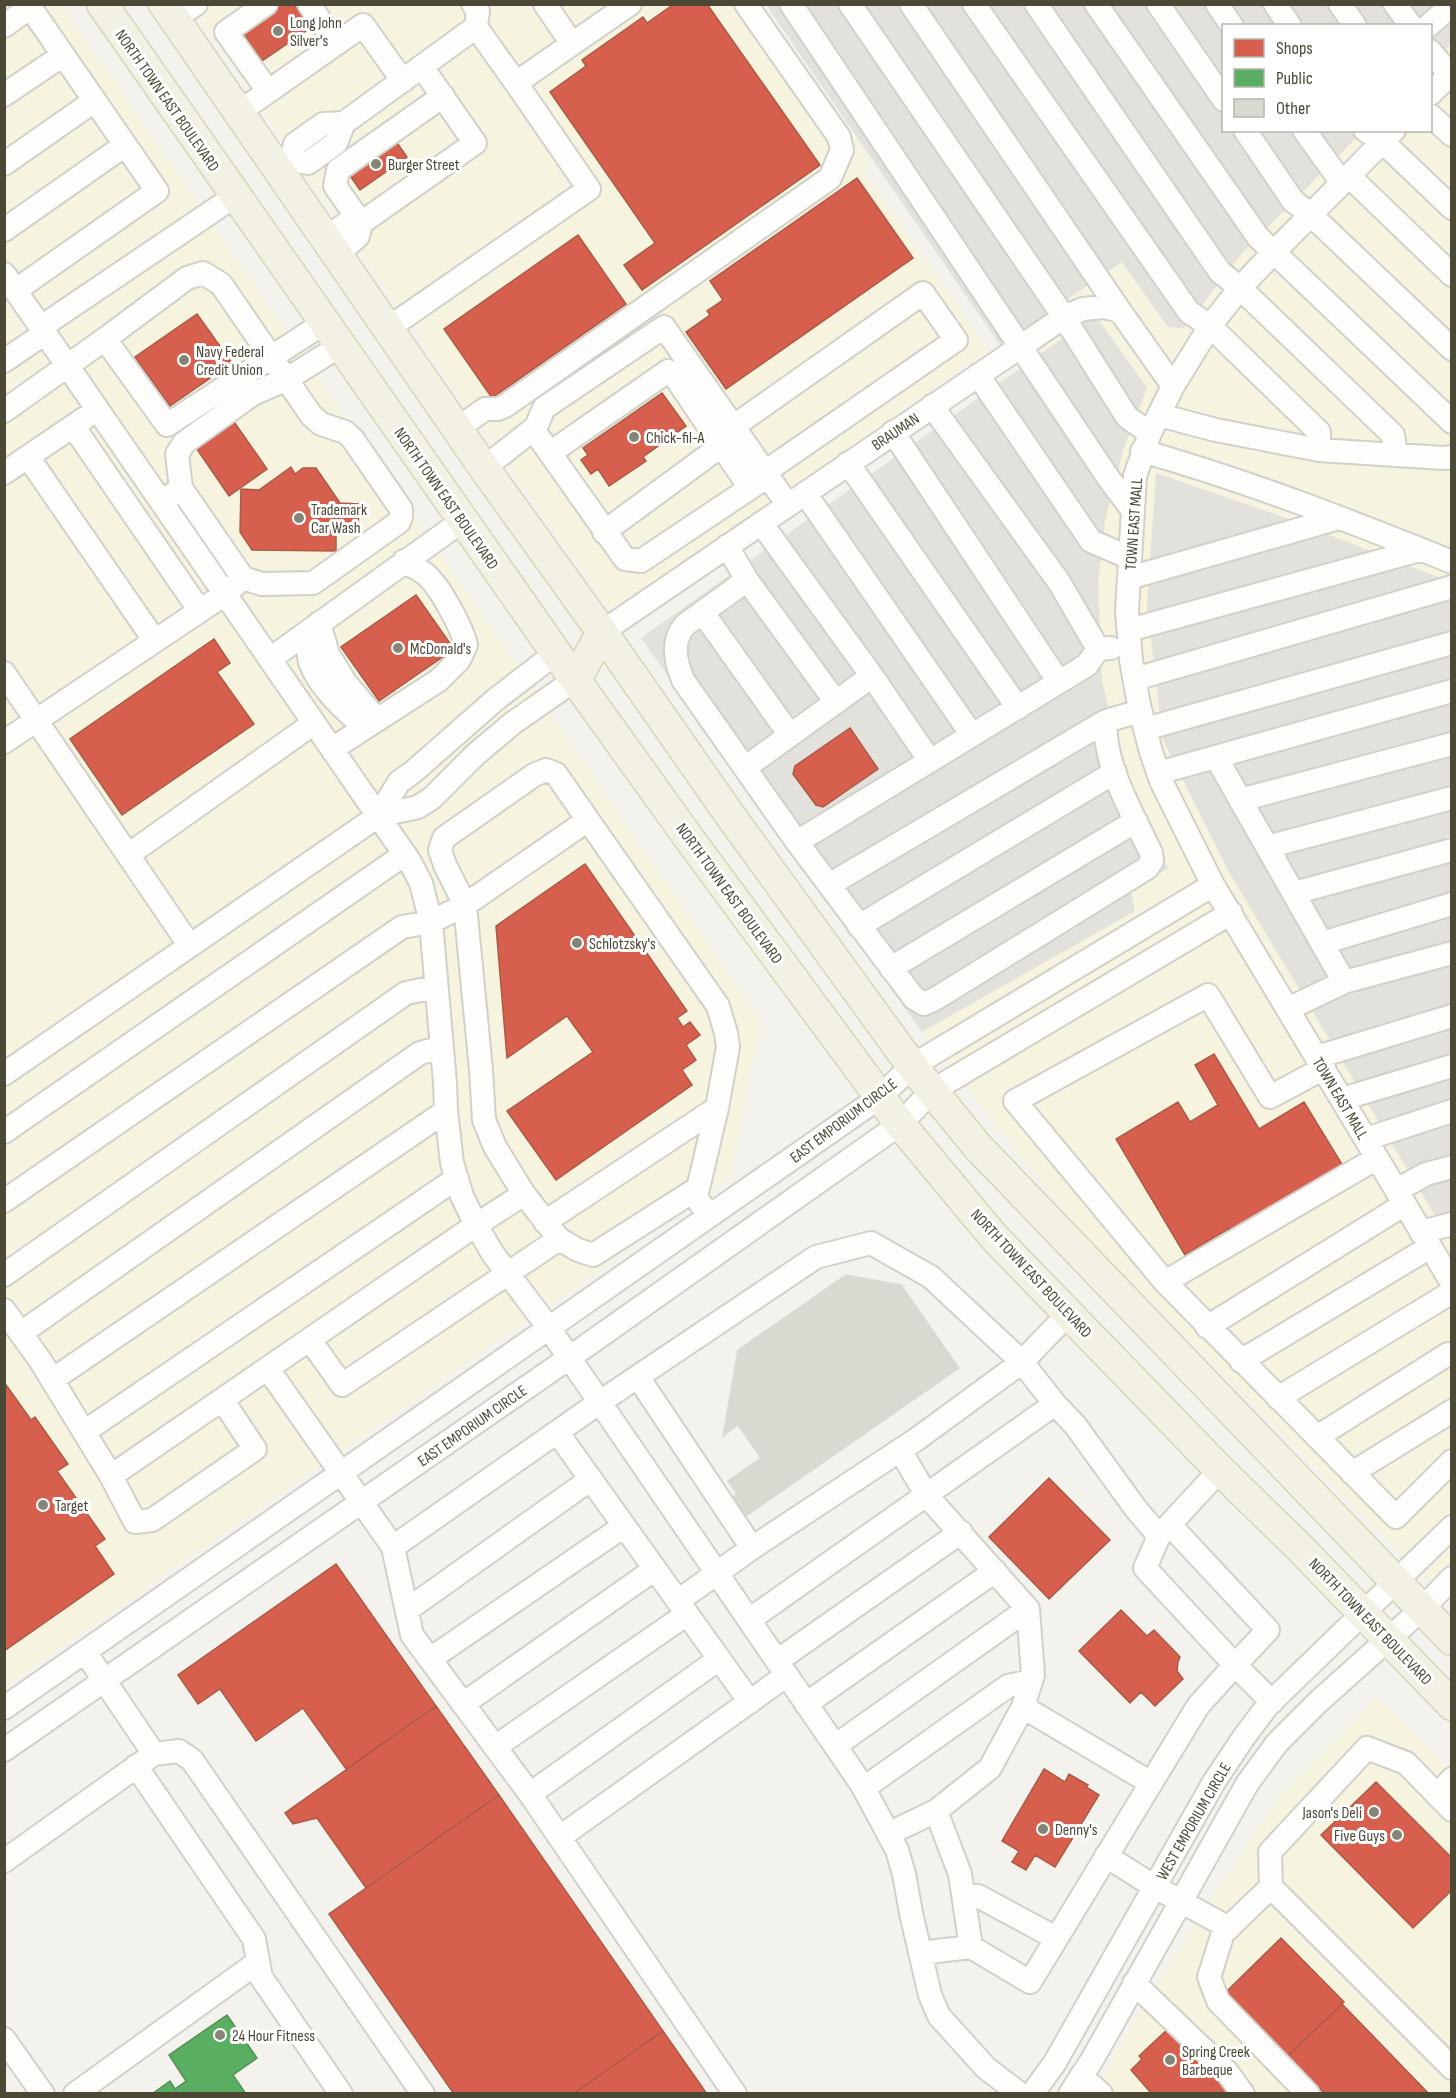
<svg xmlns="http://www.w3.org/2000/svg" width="1456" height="2098" font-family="'Sofia Sans Condensed',sans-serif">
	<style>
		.commercial { fill: #f6f3de; fill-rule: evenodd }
		.parking { fill: #e2e1db }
		.shops { fill: #d6604d; stroke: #ac5946; stroke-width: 1.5 }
		.public { fill: #5aae61; stroke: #568f54; stroke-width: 1.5 }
		.building { fill: #dad9d1; stroke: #dbdad2; stroke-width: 1.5 }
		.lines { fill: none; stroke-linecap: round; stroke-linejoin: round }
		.minor-casing { stroke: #d1d0c9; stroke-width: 26 }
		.major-casing { stroke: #d6d5b8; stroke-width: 33 }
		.minor { stroke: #fdfdfc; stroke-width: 22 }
		.major { stroke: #f2f1e4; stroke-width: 30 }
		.poi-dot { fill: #868476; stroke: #fff; stroke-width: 2 }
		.labels { text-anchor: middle; stroke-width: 6; stroke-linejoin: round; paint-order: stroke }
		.poi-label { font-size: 16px; fill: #4b4836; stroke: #fff; text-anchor: start }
		.street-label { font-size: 16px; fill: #4b4836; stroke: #fff }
	</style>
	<rect width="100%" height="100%" fill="#f3f2ec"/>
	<!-- commercial -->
	<path class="commercial" d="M61 4 761 1020 731 1177 5 1687 4 5Z
		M191 5H762L872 163 863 170 989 350 612 613 368 263Z
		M766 5H1451V1602L1077 1226 922 1032 641 638 1017 370ZM1224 26H1430V130H1224Z
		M1377 1697 1451 1772V2093L1093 2094 1156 1986 1276 1800Z"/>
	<!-- parking -->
	<path class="parking" d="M766 5H1451V44L1431 64 1430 26H1224V130L1363 131 1243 252 1184 328 1168 327 1122 262 1000 345Z
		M1095 315 1147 388 1123 451 1105 521 1098 583 1102 680 1123 770 1168 868 1131 892 1135 911 922 1032 641 638Z
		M1156 473 1280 516 1451 582 1452 834 1446 837 1452 855 1451 1242 1229 872 1163 740 1147 607Z"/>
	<!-- shops -->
	<path class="shops" d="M282 4H294L310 28 262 61 242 32Z
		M674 4H707L820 165 642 290 624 265 655 243 550 92 586 66 582 60 643 17 647 23Z
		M393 137 407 157 360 190 346 170Z
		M857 178 913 258 726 389 686 332 710 315 707 311 723 300 710 281Z
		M578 235 626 304 492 398 444 329Z
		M197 314 232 363 170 406 135 357Z
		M662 393 686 426 643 457 646 461 609 486 598 469 591 474 581 460 588 455 583 448Z
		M230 416 267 469 229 496 192 442Z
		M291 467 295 474 303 468H316L340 503 359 504 358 534H336V551L252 550 240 532 241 489 259 490Z
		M416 595 454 649 379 701 341 647Z
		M214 639 230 663 217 672 254 724 122 815 70 739Z
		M850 728 878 769 823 807 816 805 793 774 795 766Z
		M585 864 687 1011 677 1018 683 1027 690 1022 700 1035 686 1045 696 1060 682 1070 692 1085 556 1180 507 1111 593 1052 567 1016 507 1058 496 926Z
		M1214 1054 1259 1129 1304 1102 1343 1166 1233 1232 1230 1228 1185 1255 1116 1139 1178 1102 1190 1122 1218 1105 1195 1065Z
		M4 1382 31 1420 35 1417 68 1464 57 1471 105 1539 95 1546 114 1574 4 1651Z
		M1049 1478 1110 1540 1049 1599 989 1537Z
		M336 1564 436 1706 346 1769 303 1708 256 1741 220 1689 198 1704 178 1675Z
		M1121 1610 1147 1636 1154 1630 1180 1657 1178 1662 1177 1671 1183 1679 1155 1706 1141 1692 1130 1703 1079 1651Z
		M436 1706 499 1795 366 1888 317 1818 293 1824 285 1813Z
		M1044 1769 1065 1782 1069 1774 1088 1785 1086 1787 1099 1795 1055 1867 1035 1855 1026 1870 1012 1862 1019 1851 1002 1841Z
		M1376 1782 1452 1858V1890L1413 1928 1321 1835Z
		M499 1795 663 2031 573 2094H454L329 1914Z
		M1281 1938 1344 2002 1288 2056 1226 1992Z
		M1342 2004 1429 2094H1325L1288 2056Z
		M1170 2027 1204 2066 1209 2061 1236 2094H1152L1131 2070 1142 2059 1139 2056Z
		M663 2031 707 2094H573Z"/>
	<!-- public -->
	<path class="public" d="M227 2015 257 2058 233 2075 246 2094H152L170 2081 175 2089 186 2081 169 2055Z"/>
	<!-- building -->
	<path class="building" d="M846 1275 901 1285 959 1368 746 1516 733 1497 737 1494 728 1481 761 1458 738 1425 723 1436 738 1350Z"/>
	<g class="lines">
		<defs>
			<path id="minor" d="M266 4 226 32 268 91
				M309 4 336 44
				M791 4 1107 476 1133 511
				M850 4 1064 317 1127 417 1150 433
				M911 4 1120 311
				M974 4 1189 312 1210 326 1319 432V450
				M1036 4 1220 272 1240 288 1393 435 1396 454
				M1096 4 1258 237 1452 422
				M1158 4 1224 100
				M1217 4 1232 26
				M1275 4 1290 26
				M1340 4 1355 26
				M1395 4 1411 26
				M174 19 196 4
				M4 26 30 7
				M1428 26 1452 5
				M476 27 516 83
				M572 44 630 4
				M1430 51 1452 77
				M422 67 475 143 361 223 335 186 338 170 443 96
				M1430 94 1452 73
				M4 95 63 55
				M239 112 363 25 403 81
				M1430 115 1452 135
				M344 123 323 124 295 144 291 160 308 163 336 143 344 123 476 27 478 11 473 4
				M1245 130 1293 201 1310 214 1452 349
				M1304 130 1342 183
				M1365 130 1383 142 1452 208
				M1394 130 1274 252 1240 288 1210 326 1173 386 1150 433 1135 476 1127 611 1131 660 1139 705 1151 752 1161 781 1213 885 1452 1283
				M4 164 94 101
				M1349 176 1452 275
				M4 230 125 145
				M325 238 349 222 361 223 358 236 337 255
				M4 274 410 862 421 883 431 922 445 1083 446 1111 452 1163 462 1196 476 1225 493 1254 549 1328 862 1785 897 1850 904 1874 911 1913 930 1995 939 2016 986 2068 1020 2094
				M16 290 157 191 28 4
				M41 327 235 196
				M387 329 589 189 516 83 572 44 545 4
				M4 361 45 333
				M978 375 1091 541 1130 558
				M932 406 1059 582 1098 649 1111 648
				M4 411 105 339
				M1159 415 1216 430 1319 450 1443 458 1452 457
				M73 426 200 611
				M734 426 923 293 956 340 765 472
				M457 429 485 409H498L505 406 830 178 842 150 839 137 746 4
				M533 429 625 559 641 561 768 476
				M893 432 1059 682
				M1142 451C1248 481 1350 521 1452 562
				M550 453 668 371 674 375 750 488
				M28 457 155 641
				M848 463 1018 708
				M484 468 536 427 544 408 664 327 788 505
				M4 473 85 418
				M181 488 177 454 184 443 253 394 287 379 340 346
				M805 493 972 735
				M761 523 872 676 836 702
				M604 532 721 446
				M727 546 747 580 685 625C671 641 675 661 683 680L797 842
				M243 578 262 584 313 583 399 522 401 517V509L352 438 345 432 321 424 311 415 221 284 203 273 187 278 105 339 167 425 324 323
				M1129 578 1339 518
				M703 613 790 735
				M319 623 328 654 345 682 377 720
				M1129 630 1420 550
				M602 632 1064 317 1083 309 1104 307 1120 311 1173 386
				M306 633C307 642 308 653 310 662 318 686 346 712 365 727
				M1098 649 1087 665 797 842 914 998 924 1004 935 999 1147 868 1152 861 1151 853C1134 816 1102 763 1106 721L1140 711
				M270 659 462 521
				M4 673 190 946
				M872 676 930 761
				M1135 679 1452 587
				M1145 729 1452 643
				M4 742 225 594 243 578 181 488 162 502
				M332 749 439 680 459 660 466 645C462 628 439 584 424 573 418 569 410 565 404 561
				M1216 757 1344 982
				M746 767 836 702 747 580
				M1158 773 1452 691
				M1240 800 1452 744
				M378 816 399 782 413 772 495 700 556 653
				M1267 847 1452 798
				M128 855 314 723
				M829 885 1106 721
				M1294 893 1452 850
				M859 926 1115 772
				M1322 943 1452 904
				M891 968 1136 821
				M1288 1009 1344 982 1452 953
				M1317 1057 1452 1016
				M1324 1068 1270 1097 1208 995 1015 1101 1165 1282 1377 1158
				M4 1074 378 816 418 807 432 798 476 754 513 723 576 679
				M1342 1099 1452 1066
				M4 1132 405 854
				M1366 1139 1452 1111
				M1397 1190 1426 1174 1452 1167
				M4 1201 402 927 431 922 465 905 588 820 718 1006 726 1033 728 1047 717 1108 696 1197 709 1216
				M545 1222 717 1108
				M1421 1232 1452 1224
				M559 1239 578 1250 593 1255 698 1188
				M4 1275 406 993 436 987
				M1165 1282 1396 1517 1452 1461
				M4 1310 40 1360 111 1476 476 1225 524 1194 495 1147 484 1120 481 1070 465 905 445 865 440 850 444 838 534 775 546 770 556 774 588 820
				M1207 1327 1405 1204
				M21 1333 420 1053 442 1047
				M310 1340 342 1385 559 1239 524 1194
				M1241 1361 1430 1247
				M268 1369 393 1547
				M638 1377 752 1548
				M52 1380 446 1111
				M1278 1398 1452 1292
				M84 1432 457 1178
				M557 1432 750 1702
				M1317 1437 1448 1354
				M900 1450 927 1496 1028 1609 1033 1675 1023 1707
				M1352 1473 1452 1411
				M111 1476 135 1522 152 1520 255 1449 223 1401
				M1170 1525 1268 1630 1235 1665 1145 1568 1159 1536 1220 1470
				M678 1601 752 1548 917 1439 1022 1362 1068 1314
				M407 1610 591 1479
				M749 1620 1055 1404
				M85 1652 154 1754
				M430 1659 624 1526
				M777 1661 961 1532
				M463 1704 655 1569
				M806 1704 995 1571
				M4 1708 880 1097 912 1066 1213 885
				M835 1746 1028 1609
				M495 1747 687 1614
				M4 1750 569 1358 869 1146 900 1124 932 1091 1231 913
				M136 1766 254 1939 261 1977 341 2094
				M864 1788 1008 1686 1031 1681
				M530 1794 719 1659
				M1437 1795 1452 1779
				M1452 1810 1406 1763 1367 1748 1270 1852 1271 1887 1452 2068
				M936 1811 990 1768 1023 1707 1151 1783
				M888 1834 936 1811 960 1874 971 1947
				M560 1837 787 1675
				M1106 1856 1155 1887 1229 1928
				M4 1861 154 1754 179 1751 192 1760 423 2094
				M1271 1887 1223 1933 1209 1977 1218 2001 1308 2094
				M963 1895 978 1896 1056 1938
				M920 1953 971 1947 1030 1982 1198 1706 1235 1665 1272 1702
				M1134 1983 1227 2072 1243 2094
				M4 2039 43 2094
				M1081 2076 1101 2094
				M75 2094 258 1962
				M735 2094 530 1794 412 1635 393 1547 600 1402 816 1257 871 1243 931 1277 1022 1362 1055 1404 1075 1425 1136 1509 1159 1536
				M1032 2094 1054 2064 1214 1782 1244 1737 1268 1705 1452 1527
				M1070 2094 1092 2060 1247 1784 1277 1743 1318 1702 1422 1609 1452 1578"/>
			<path id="major" d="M102 4 556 653 688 837 900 1124 994 1237 1220 1470 1299 1547 1452 1705
				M164 4 484 468 602 632 727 811 912 1066 977 1146 1452 1640
				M576 679 602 632"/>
		</defs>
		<!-- minor casing -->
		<use href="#minor" class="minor-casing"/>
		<!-- major casing -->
		<use href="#major" class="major-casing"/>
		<!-- minor -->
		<use href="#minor" class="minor"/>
		<!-- major -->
		<use href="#major" class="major"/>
	</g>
	<!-- markers -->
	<g class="poi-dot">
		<circle cx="278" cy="31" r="6"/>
		<circle cx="376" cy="164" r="6"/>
		<circle cx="184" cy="360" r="6"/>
		<circle cx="634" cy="437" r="6"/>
		<circle cx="299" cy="518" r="6"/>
		<circle cx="398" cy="648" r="6"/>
		<circle cx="577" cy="943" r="6"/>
		<circle cx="43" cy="1505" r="6"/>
		<circle cx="1374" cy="1812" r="6"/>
		<circle cx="1043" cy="1829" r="6"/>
		<circle cx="1397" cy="1835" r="6"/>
		<circle cx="220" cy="2035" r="6"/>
		<circle cx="1170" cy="2060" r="6"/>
	</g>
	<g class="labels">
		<!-- poi labels -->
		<g class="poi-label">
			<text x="290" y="28">Long John<tspan x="290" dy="18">Silver's</tspan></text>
			<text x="388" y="170">Burger Street</text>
			<text x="196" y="357">Navy Federal<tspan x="196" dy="18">Credit Union</tspan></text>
			<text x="646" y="443">Chick-fil-A</text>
			<text x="311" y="515">Trademark<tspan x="311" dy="18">Car Wash</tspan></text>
			<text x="410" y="654">McDonald's</text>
			<text x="589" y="949">Schlotzsky's</text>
			<text x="55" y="1511">Target</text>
			<text x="1362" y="1818" text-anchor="end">Jason's Deli</text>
			<text x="1055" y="1835">Denny's</text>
			<text x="1385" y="1841" text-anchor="end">Five Guys</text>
			<text x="232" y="2041">24 Hour Fitness</text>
			<text x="1182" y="2057">Spring Creek<tspan x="1182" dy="18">Barbeque</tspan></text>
		</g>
		<!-- street labels -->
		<g class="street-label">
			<text transform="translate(168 100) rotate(55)" y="6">NORTH TOWN EAST BOULEVARD</text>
			<text transform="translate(895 431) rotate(-34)" y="6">BRAUMAN</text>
			<text transform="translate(447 498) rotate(55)" y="6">NORTH TOWN EAST BOULEVARD</text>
			<text transform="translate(1133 524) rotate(-86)" y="6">TOWN EAST MALL</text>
			<text transform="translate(730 893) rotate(54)" y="6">NORTH TOWN EAST BOULEVARD</text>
			<text transform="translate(1341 1098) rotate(59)" y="6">TOWN EAST MALL</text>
			<text transform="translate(843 1120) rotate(-37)" y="6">EAST EMPORIUM CIRCLE</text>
			<text transform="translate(1032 1273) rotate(47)" y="6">NORTH TOWN EAST BOULEVARD</text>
			<text transform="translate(472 1425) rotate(-35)" y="6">EAST EMPORIUM CIRCLE</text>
			<text transform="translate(1371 1621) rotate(46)" y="6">NORTH TOWN EAST BOULEVARD</text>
			<text transform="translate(1193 1821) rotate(-60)" y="6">WEST EMPORIUM CIRCLE</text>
		</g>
	</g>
	<!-- border -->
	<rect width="1456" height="2098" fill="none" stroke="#4b4836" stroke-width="12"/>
	<!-- legend -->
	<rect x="1222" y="24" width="210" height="108" fill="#ffffff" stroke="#b7b6af" stroke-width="1.5"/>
	<rect x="1234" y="39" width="30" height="18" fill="#d6604d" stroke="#b7b6af" stroke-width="1.5"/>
	<text x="1276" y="54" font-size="18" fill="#4b4836">Shops</text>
	<rect x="1234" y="69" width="30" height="18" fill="#5aae61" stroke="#b7b6af" stroke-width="1.5"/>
	<text x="1276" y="84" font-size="18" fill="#4b4836">Public</text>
	<rect x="1234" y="99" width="30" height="18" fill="#dad9d1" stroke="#b7b6af" stroke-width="1.5"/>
	<text x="1276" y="114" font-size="18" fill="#4b4836">Other</text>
</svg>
